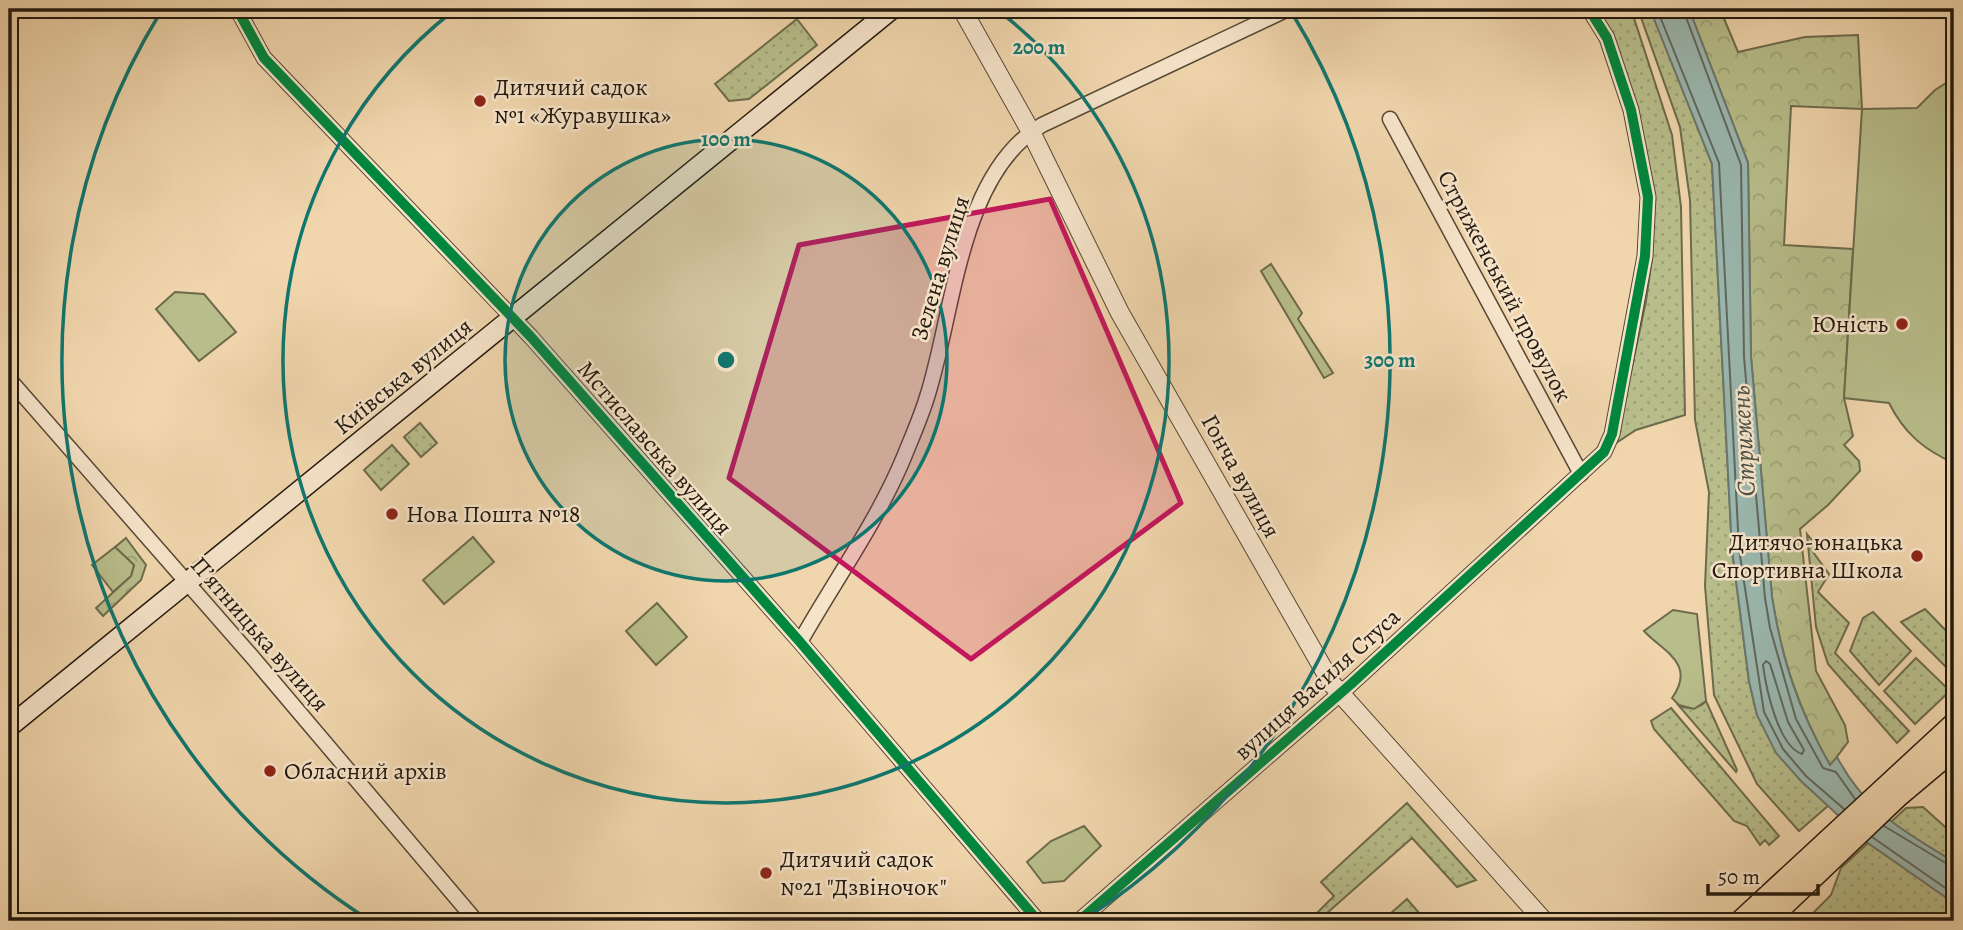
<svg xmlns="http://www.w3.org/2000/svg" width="1963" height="930" font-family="Alegreya,serif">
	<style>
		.grass { fill: url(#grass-dots); stroke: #6d6b4c; stroke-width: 2 }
		.forest { fill: url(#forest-crowns); stroke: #6d6b4c; stroke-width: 2 }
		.park { fill: #b8be8b; stroke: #6d6b4c; stroke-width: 2 }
		.water { fill: #9bb8b0; stroke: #6b786f; stroke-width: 2 }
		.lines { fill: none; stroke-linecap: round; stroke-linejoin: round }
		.shore { stroke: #5e685e; stroke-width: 2 }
		.minor-casing { stroke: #564835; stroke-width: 17 }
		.tertiary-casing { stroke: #564835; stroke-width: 20 }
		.secondary-casing { stroke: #22180d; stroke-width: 22 }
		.primary-casing { stroke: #22180d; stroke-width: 24 }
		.minor { stroke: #f6e4ca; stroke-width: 14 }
		.tertiary { stroke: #f6e4ca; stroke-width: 18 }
		.secondary { stroke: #f6e4ca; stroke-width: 19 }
		.primary { stroke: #f1d6ad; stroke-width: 21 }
		.cycleway-casing { stroke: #f6e4ca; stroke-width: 15 }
		.cycleway { stroke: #00873e; stroke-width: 10 }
		.marked { fill: #c2185b; fill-opacity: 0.2; stroke: #c2185b; stroke-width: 5; stroke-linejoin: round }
		.ring { fill: none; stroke: #0f766e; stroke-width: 3.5 }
		.poi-dot { fill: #8f2418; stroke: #f6e4ca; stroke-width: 2.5 }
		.labels { text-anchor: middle; stroke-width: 5; stroke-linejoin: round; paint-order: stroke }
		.poi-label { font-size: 24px; fill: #22180d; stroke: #f6e4ca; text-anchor: start }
		.street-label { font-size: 24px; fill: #22180d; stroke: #f6e4ca }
		.water-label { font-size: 26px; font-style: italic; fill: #4c5046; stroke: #f6e4ca }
		.centre { fill: #0f766e; stroke: #f6e4ca; stroke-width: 3.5 }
		.ring-label { font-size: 21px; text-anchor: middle; font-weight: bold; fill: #0f766e; stroke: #f6e4ca; stroke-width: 5; stroke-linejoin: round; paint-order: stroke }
	</style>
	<defs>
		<pattern id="grass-dots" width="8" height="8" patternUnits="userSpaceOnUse" patternTransform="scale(1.75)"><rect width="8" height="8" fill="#b8be8b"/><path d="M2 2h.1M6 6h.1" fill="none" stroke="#9ea377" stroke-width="1.8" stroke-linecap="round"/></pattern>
		<pattern id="forest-crowns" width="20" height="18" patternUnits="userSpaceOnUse" patternTransform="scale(1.75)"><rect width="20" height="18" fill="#b8be8b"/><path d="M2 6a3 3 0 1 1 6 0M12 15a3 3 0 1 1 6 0" fill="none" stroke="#9ea377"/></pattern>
	</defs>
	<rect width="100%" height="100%" fill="#f1d6ad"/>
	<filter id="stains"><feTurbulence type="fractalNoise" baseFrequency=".00286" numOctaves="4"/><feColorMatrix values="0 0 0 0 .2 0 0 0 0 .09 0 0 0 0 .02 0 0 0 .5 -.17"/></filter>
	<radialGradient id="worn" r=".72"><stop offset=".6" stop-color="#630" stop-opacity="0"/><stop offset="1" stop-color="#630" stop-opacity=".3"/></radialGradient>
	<!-- grass -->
	<path class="grass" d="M1596 9H1631L1672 135 1681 207 1685 415 1636 430 1616 443 1646 301 1652 258 1653 198Z
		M1638 9H1651L1712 164 1732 550 1749 681 1757 715 1801 781 1829 805 1799 831 1757 784 1714 695 1705 586 1709 492 1695 420 1690 200 1680 127Z
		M797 19 817 45 749 99 729 101 715 84Z
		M420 423 437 443 421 457 404 437Z
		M392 445 409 464 381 490 364 470Z
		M1807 534 1818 548 1813 552 1829 574 1818 592 1849 623 1835 653 1909 731 1897 743 1828 664 1816 627Z
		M1925 609 1954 639V675L1901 622Z
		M1873 612 1911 651 1879 685 1850 651 1863 618Z
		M1916 658 1950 691 1915 724 1884 691Z
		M1706 701 1737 770 1736 772 1679 706C1689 709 1699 710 1706 701Z
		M1671 708 1779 836 1769 845 1765 840 1760 845 1747 826 1734 821 1654 729 1651 721Z
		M1407 803 1476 880 1457 887 1412 838 1318 921H1309L1334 896 1321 882Z
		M1923 807 1954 835V862L1890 823 1906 808Z
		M1868 843 1954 903V908L1950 909 1954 921H1805L1831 895 1841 868Z
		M1407 899 1426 921H1382Z"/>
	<!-- forest -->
	<path class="forest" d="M1689 9H1720L1738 52 1805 37 1858 35 1862 109 1791 106 1784 245 1853 249 1844 398 1853 436 1844 445 1859 461 1860 471 1828 505 1800 529 1816 671 1845 725 1848 742 1830 766C1799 709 1782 661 1772 597L1751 357 1748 163Z
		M126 538 146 565 141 580 103 616 96 608 131 576 134 565 115 547Z"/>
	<!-- park -->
	<path class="park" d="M1954 78V463C1924 450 1904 433 1889 403L1844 398 1862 109 1917 108 1935 90Z
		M1271 264 1302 313 1298 319 1333 373 1324 378 1261 271Z
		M175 292 204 294 236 332 199 361 156 309Z
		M473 537 494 562 444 604 423 580Z
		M115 547 134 565 131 576 113 592 92 565Z
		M657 603 687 637 656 665 626 631Z
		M1673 610 1697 614 1706 701 1694 709 1679 705 1672 698C1697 663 1662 651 1644 631Z
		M1084 826 1101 846 1064 881 1043 883 1027 862 1051 841Z"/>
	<!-- water -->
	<path class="water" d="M1650 9H1689L1748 163 1751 357 1772 597C1782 661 1798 709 1830 765L1837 757C1866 812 1904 831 1954 862V903L1868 843 1801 781 1776 753 1757 715 1749 681 1732 550 1712 164Z"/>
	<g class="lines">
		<!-- shore -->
		<path class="shore" d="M1657 9 1719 163 1739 549 1764 712 1783 749 1806 776 1844 809
			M1683 9 1741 165 1744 357 1765 598 1770 628 1796 719 1823 768 1836 772 1855 799
			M1766 661 1770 664 1788 722 1804 750 1802 754C1778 746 1766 688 1763 665Z
			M1884 826 1954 868
			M1872 837 1954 894"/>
		<defs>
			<path id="minor" d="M237 9 264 58 531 337 800 642 1038 921
				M1390 119 1581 474
				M9 379 254 659 476 921
				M800 642C835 580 877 522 904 457 912 437 921 417 927 397 954 314 959 174 1042 125L1288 9
				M1079 921 1351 684 1604 452 1612 434 1645 256 1648 197 1631 110 1607 38 1589 9"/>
			<path id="tertiary" d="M962 9 1031 132 1120 313 1332 684 1544 921"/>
			<path id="secondary" d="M9 727 892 9"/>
			<path id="primary" d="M1741 921 1954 724
				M1767 921 1898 796 1954 749"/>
		</defs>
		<!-- minor casing -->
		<use href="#minor" class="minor-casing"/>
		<!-- tertiary casing -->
		<use href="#tertiary" class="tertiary-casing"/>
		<!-- secondary casing -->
		<use href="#secondary" class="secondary-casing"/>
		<!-- primary casing -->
		<use href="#primary" class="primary-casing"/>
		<!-- minor -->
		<use href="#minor" class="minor"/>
		<!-- tertiary -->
		<use href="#tertiary" class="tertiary"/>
		<!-- secondary -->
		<use href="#secondary" class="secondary"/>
		<!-- primary -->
		<use href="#primary" class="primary"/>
		<defs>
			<path id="cycleway" d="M237 9 264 58 531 337 800 642 1038 921
				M1079 921 1351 684 1604 452 1612 434 1645 256 1648 197 1631 110 1607 38 1589 9"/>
		</defs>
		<!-- cycleway casing -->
		<use href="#cycleway" class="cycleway-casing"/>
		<!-- cycleway -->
		<use href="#cycleway" class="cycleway"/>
	</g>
	<!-- marked area -->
	<path class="marked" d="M1050 199 1181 503 971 659 729 478 799 245Z"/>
	<!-- distance rings -->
	<circle cx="726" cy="360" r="221" fill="#0f766e" fill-opacity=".12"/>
	<g class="ring">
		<circle cx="726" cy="360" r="221"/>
		<path d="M999 11A443 443 0 1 1 453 11"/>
		<path d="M369 920A664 664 0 0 1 160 13M1292 13A664 664 0 0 1 1083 920"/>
	</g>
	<!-- markers -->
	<g class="poi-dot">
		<circle cx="480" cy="101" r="7"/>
		<circle cx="1902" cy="324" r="7"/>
		<circle cx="392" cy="514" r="7"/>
		<circle cx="1917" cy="556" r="7"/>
		<circle cx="270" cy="771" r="7"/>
		<circle cx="766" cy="873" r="7"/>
	</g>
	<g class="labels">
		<!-- poi labels -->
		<g class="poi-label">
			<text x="494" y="95">Дитячий садок<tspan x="494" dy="28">№1 «Журавушка»</tspan></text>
			<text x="1888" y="332" text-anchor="end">Юність</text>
			<text x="406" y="522">Нова Пошта №18</text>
			<text x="1903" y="550" text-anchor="end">Дитячо-юнацька<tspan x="1903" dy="28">Спортивна Школа</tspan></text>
			<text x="284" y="779">Обласний архів</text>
			<text x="780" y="867">Дитячий садок<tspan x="780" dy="28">№21 "Дзвіночок"</tspan></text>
		</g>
		<!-- street labels -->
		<g class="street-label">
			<text transform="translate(940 268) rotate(-73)" y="8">Зелена вулиця</text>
			<text transform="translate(1505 286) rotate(62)" y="8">Стриженський провулок</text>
			<text transform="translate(403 376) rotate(-39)" y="8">Київська вулиця</text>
			<text transform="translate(655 448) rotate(49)" y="8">Мстиславська вулиця</text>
			<text transform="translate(1241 476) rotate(61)" y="8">Гонча вулиця</text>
			<text transform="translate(260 634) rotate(49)" y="8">Пʼятницька вулиця</text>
			<text transform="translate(1317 684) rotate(-42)" y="8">вулиця Василя Стуса</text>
		</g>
		<!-- water labels -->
		<g class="water-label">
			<text transform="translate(1743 441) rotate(-93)" y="9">Стрижень</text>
		</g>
	</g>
	<circle cx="726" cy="360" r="10" class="centre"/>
	<g class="ring-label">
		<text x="1039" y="54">200 m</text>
		<text x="726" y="146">100 m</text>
		<text x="1390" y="367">300 m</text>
	</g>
	<!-- margin -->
	<rect width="1963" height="930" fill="none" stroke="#f1d6ad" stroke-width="35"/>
	<rect x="10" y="10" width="1942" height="909" fill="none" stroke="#22180d" stroke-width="3.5"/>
	<rect x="18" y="18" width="1928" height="895" fill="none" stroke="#22180d" stroke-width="2"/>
	<!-- scale -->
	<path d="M1708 884v10h110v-10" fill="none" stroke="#22180d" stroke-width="3.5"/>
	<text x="1718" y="884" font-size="21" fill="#22180d" stroke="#f6e4ca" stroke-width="5" paint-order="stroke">50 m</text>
	<rect width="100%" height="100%" filter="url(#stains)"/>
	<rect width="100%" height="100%" fill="url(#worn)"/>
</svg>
